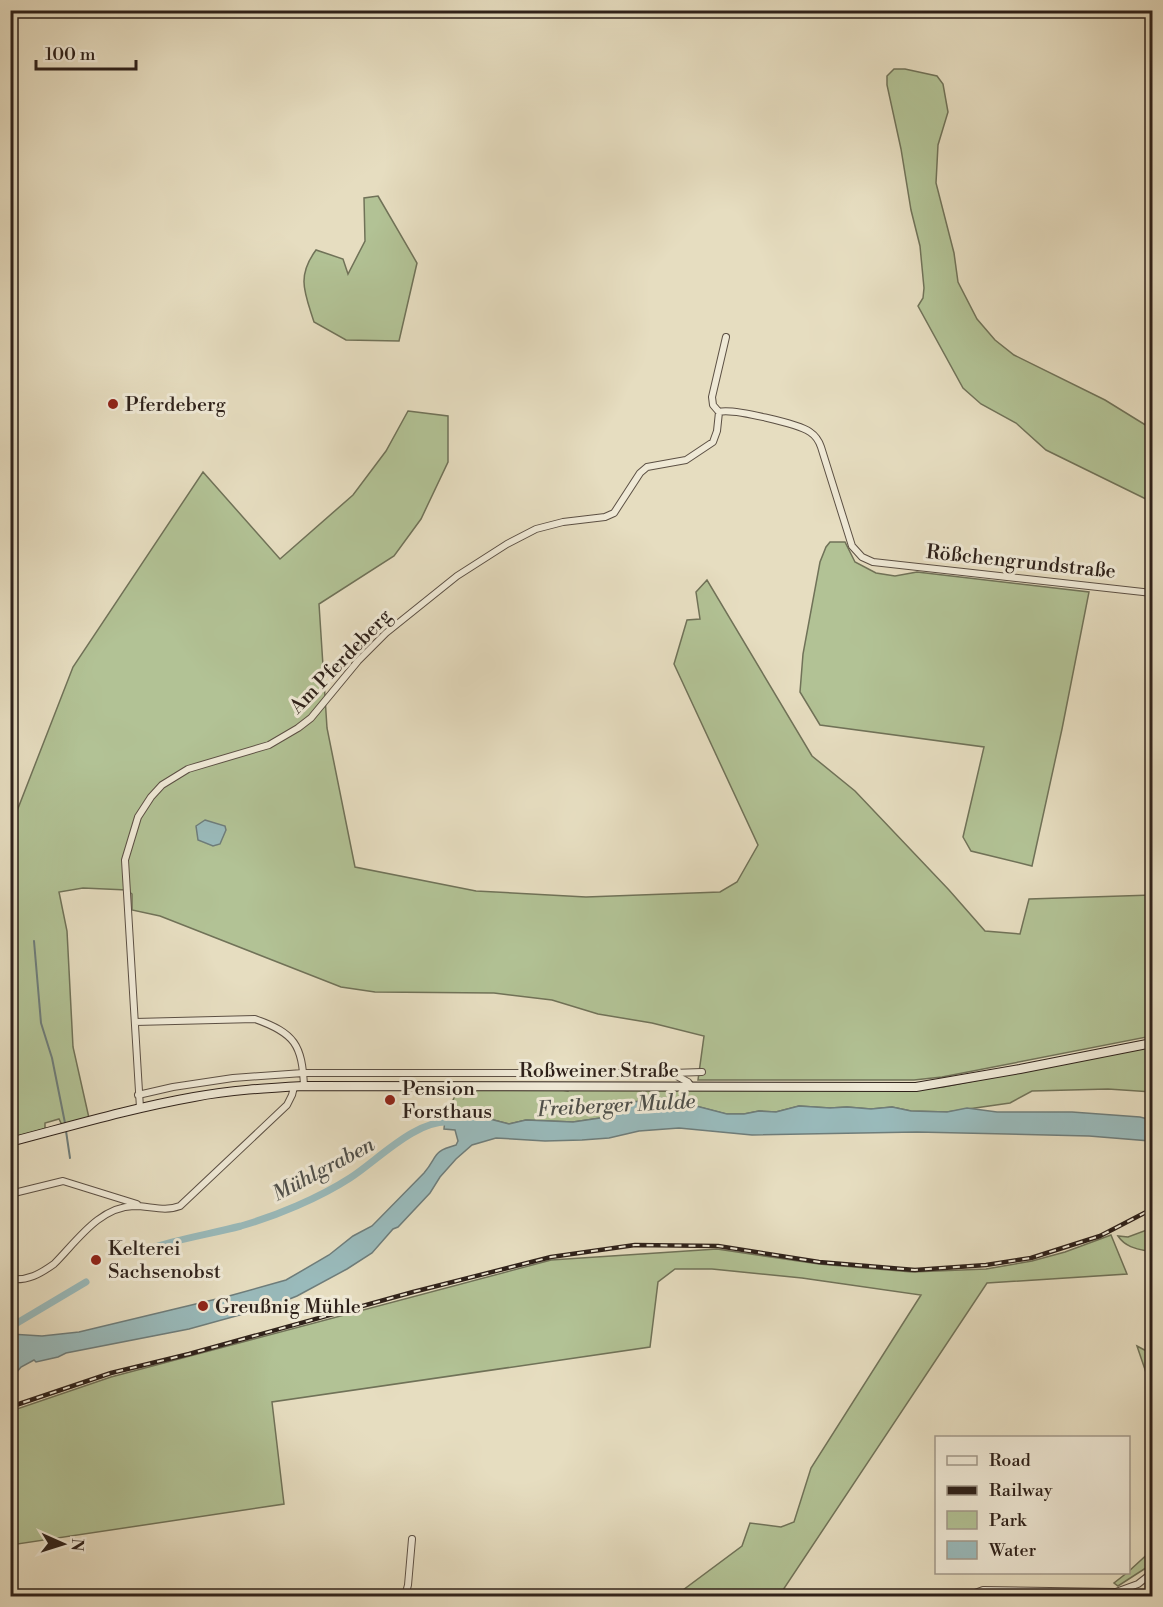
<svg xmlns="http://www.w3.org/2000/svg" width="1163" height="1607" font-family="'Libre Bodoni',serif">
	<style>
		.green { fill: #b2c295; stroke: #707258; stroke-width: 1.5 }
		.water { fill: #99babb; stroke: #6e7d7b; stroke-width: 1.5 }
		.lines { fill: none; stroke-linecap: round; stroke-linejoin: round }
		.stream { stroke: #6e7d7b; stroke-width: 2 }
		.canal { stroke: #99babb; stroke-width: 7 }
		.minor-casing { stroke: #5c5044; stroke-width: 8 }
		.secondary-casing { stroke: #2e211a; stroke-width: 10 }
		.minor { stroke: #efe9d6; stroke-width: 6 }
		.secondary { stroke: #efe9d6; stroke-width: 8 }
		.rail-casing { stroke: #2e211a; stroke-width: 4.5 }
		.rail { stroke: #efe9d6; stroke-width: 2; stroke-dasharray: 7; stroke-linecap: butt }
		.poi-dot { fill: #8f2418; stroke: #efe9d6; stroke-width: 2 }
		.labels { text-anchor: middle; stroke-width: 6; stroke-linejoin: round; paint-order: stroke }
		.poi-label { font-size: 20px; fill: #2e211a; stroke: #efe9d6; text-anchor: start }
		.street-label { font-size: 20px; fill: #2e211a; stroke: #efe9d6 }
		.water-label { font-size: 21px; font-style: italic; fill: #4e4f4a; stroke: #efe9d6 }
	</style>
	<rect width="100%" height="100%" fill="#e6ddc0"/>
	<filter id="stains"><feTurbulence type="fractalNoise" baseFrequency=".00333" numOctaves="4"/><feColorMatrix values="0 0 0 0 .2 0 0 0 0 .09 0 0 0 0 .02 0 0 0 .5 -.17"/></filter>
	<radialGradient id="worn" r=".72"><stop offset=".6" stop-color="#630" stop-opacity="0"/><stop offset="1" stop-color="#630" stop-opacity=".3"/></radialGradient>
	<!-- green -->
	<path class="green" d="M894 69H905L937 76 943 84 948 112 938 145 936 183 954 253 958 282 977 319 995 340 1014 355 1105 400 1152 429V502L1046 450 1016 423 981 404 963 388 918 306 923 298 924 288 920 246 911 210 901 149 887 85V76Z
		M378 196 417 263 399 341 346 340 314 322C305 293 296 277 316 250L343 259 348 274 365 241 364 198Z
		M408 411 448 416V462L421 519 394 556 319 604 327 728 355 867 476 891 586 897 720 892 737 882 758 845 674 664 687 620 700 619 696 592 707 580 812 756 855 791 949 890 985 931 1020 934 1029 899 1152 895V1036L942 1077 914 1080H698L704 1036 652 1023 598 1014 552 1000 494 993 375 992 341 987 160 916 132 910V894L127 890 83 888 59 892 67 931 73 1047 89 1118 62 1125 59 1119 45 1123V1129L11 1138 10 939 17 937 11 906 10 829 73 667 203 472 280 559 353 495 386 451Z
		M830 542H845L855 562 876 573 895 576 917 572 1089 592 1062 729 1032 866 971 851 963 837 984 747 820 725 800 692 803 654 820 562 826 547Z
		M1152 1046V1092L1108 1089 1032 1091 1010 1103 947 1112 911 1111 892 1107 871 1109 847 1107 830 1108 799 1106 776 1112 759 1111 744 1114H726L665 1098 633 1102 623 1111 609 1113 601 1118 573 1122 526 1120 509 1124 482 1117 445 1118 458 1089H555L568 1091 571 1089 916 1090 943 1087Z
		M1152 1228V1252C1138 1249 1126 1248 1118 1236L1128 1237Z
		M1111 1235 1127 1274 987 1283 779 1596H675L742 1546 750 1523 781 1527 794 1522 811 1468 921 1295 802 1278 712 1269H675L658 1282 650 1347 272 1402 284 1504 11 1545V1411L111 1377 551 1260 717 1249 819 1264 912 1272 986 1269 1032 1261 1065 1252Z
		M1137 1346 1152 1354V1396V1390Z
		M1152 1550V1564L1118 1586 1114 1583 1128 1572Z"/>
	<!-- water -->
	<path class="water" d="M205 820 225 826 226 830 220 844 213 846 198 840 196 826Z
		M665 1098 727 1114H744L759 1111 776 1112 799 1106 830 1108 847 1107 871 1109 892 1107 911 1111 947 1112 967 1108 997 1112H1072L1140 1117 1152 1120V1148L1150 1141 1089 1136 917 1132 752 1135 679 1128 639 1131 609 1138 582 1140 545 1141 496 1138 472 1145 456 1159 440 1177 430 1193 398 1227 393 1229 372 1253 347 1269 297 1296 272 1306 189 1329 66 1353 58 1357 36 1362 34 1360 21 1367 11 1379V1334L42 1336 79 1332 229 1296 286 1280 329 1255 353 1236 372 1226 424 1173C439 1155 431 1152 456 1145L458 1141 455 1130 444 1129 445 1118 482 1117 509 1124 526 1120 573 1122 600 1118 609 1113 623 1111 633 1102Z
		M1152 1288V1335L1148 1311Z"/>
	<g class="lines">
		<!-- stream -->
		<path class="stream" d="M34 941 41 1023 52 1058 65 1123
			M66 1131 70 1158"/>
		<!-- canal -->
		<path class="canal" d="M148 1249C178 1239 210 1234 241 1226 276 1216 319 1198 350 1178 378 1160 416 1119 451 1122
			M10 1329 12 1326 86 1282"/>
		<defs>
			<path id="minor" d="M719 412C732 408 799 424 810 432 816 436 819 441 821 447L852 546 862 557 873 562 1152 593
				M135 1022 255 1019C295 1033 302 1045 304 1086
				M672 1073 702 1072
				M138 1095 173 1087 233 1078 303 1073H671L688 1082 691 1086
				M140 1108 125 860 138 817 151 797 162 785 188 769 269 745 298 728 311 718 358 661 386 633 457 576 507 544 536 529 563 522 605 517 614 513 640 473 647 467 686 460 713 442 717 431 719 412 713 405 712 397 726 337
				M10 1194 63 1181 137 1204
				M10 1279C28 1281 40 1274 54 1264 77 1241 99 1207 134 1206 150 1206 165 1212 180 1206L287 1105 292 1095 294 1087
				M405 1596 408 1585 412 1539
				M967 1596 983 1590 1116 1592 1138 1584 1152 1573"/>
			<path id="secondary" d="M10 1142C71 1126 132 1108 194 1097 230 1090 267 1088 304 1086L916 1087 1020 1069 1152 1043"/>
		</defs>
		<!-- minor casing -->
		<use href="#minor" class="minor-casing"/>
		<!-- secondary casing -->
		<use href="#secondary" class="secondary-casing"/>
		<!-- minor -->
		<use href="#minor" class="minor"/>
		<!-- secondary -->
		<use href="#secondary" class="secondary"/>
		<defs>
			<path id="rail" d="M10 1407 111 1373 189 1354 413 1292 551 1257 635 1245 718 1246 819 1262 915 1270 986 1265 1031 1258 1100 1236 1152 1209"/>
		</defs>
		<!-- rail casing -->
		<use href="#rail" class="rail-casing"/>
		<!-- rail -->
		<use href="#rail" class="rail"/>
	</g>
	<!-- markers -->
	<g class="poi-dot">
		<circle cx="113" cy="404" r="6"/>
		<circle cx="390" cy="1100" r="6"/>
		<circle cx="96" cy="1260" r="6"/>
		<circle cx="203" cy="1306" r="6"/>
	</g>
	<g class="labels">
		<!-- poi labels -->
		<g class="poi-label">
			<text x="125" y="411">Pferdeberg</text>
			<text x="402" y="1095">Pension<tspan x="402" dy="23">Forsthaus</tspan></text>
			<text x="108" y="1255">Kelterei<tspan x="108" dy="23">Sachsenobst</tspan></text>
			<text x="215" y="1313">Greußnig Mühle</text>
		</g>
		<!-- street labels -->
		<g class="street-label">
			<text transform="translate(1021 561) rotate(6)" y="7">Rößchengrundstraße</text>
			<text transform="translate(340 661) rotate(-46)" y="7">Am Pferdeberg</text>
			<text x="599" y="1077">Roßweiner Straße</text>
		</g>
		<!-- water labels -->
		<g class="water-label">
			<text transform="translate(616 1105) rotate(-3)" y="7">Freiberger Mulde</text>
			<text transform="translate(323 1169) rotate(-28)" y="7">Mühlgraben</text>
		</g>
	</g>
	<!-- margin -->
	<rect width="1163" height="1607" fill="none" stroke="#e6ddc0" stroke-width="36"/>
	<rect x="12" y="12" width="1139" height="1583" fill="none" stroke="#2e211a" stroke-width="3"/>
	<rect x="18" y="18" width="1127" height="1571" fill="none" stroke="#2e211a" stroke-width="1.5"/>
	<!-- legend -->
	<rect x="935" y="1436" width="195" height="138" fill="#efe9d6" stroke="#a2998b" stroke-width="1.5"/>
	<rect x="947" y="1456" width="30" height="9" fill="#efe9d6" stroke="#a2998b" stroke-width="1.5"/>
	<text x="989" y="1466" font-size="18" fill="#2e211a">Road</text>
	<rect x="947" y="1486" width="30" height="9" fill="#2e211a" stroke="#a2998b" stroke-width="1.5"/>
	<text x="989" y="1496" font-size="18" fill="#2e211a">Railway</text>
	<rect x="947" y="1511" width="30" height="18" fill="#b2c295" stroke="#a2998b" stroke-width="1.5"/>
	<text x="989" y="1526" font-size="18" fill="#2e211a">Park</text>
	<rect x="947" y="1541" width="30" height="18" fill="#99babb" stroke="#a2998b" stroke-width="1.5"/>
	<text x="989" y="1556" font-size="18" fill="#2e211a">Water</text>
	<!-- north arrow -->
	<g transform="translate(63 1544) rotate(93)" stroke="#efe9d6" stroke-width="4.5" paint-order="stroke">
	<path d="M0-4.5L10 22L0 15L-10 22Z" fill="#2e211a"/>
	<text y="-9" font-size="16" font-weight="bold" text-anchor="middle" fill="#2e211a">N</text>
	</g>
	<!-- scale -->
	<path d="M36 60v9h100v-9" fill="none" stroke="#2e211a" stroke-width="3"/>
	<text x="45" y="60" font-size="18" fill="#2e211a" stroke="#efe9d6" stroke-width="4.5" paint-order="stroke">100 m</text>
	<rect width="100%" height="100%" filter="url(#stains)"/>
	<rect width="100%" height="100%" fill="url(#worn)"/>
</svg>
